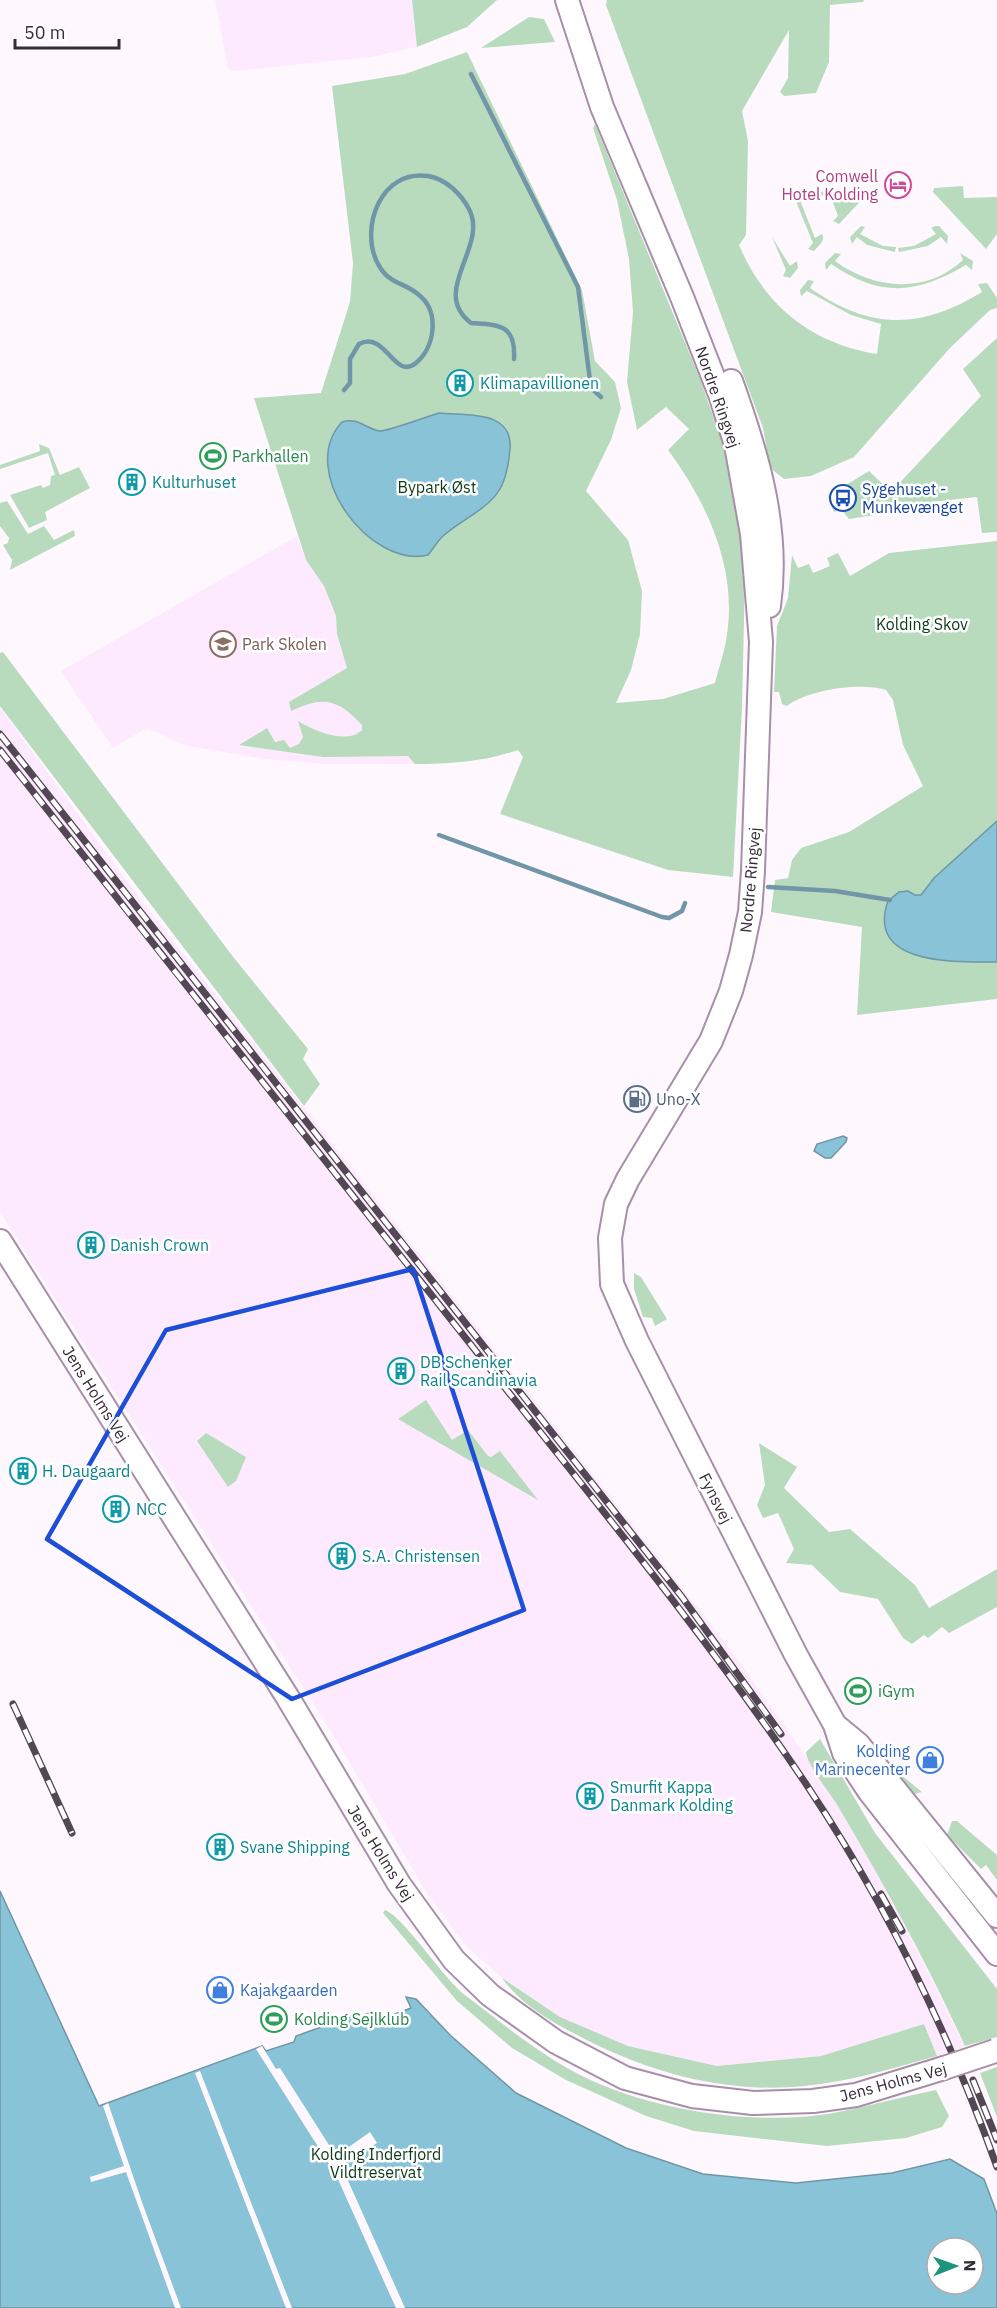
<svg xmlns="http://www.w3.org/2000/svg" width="997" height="2308" font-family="'IBM Plex Sans',sans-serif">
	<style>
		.built { fill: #feeaff }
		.green { fill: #b9dbbd }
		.water { fill: #88c3d7; stroke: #7096a7; stroke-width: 1.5; fill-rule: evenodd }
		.pier { fill: #fef8fe }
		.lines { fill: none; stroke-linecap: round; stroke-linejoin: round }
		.stream { stroke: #7096a7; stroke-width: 4.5 }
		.secondary-casing { stroke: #a88fa9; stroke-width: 26 }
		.secondary { stroke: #fff; stroke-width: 22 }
		.rail-casing { stroke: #524853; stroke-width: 7 }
		.rail { stroke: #fff; stroke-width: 4.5; stroke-dasharray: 14; stroke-linecap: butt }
		.secondary-bridge-casing { stroke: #a88fa9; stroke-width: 26; stroke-linecap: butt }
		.secondary-bridge { stroke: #fff; stroke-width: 22 }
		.marked { fill: none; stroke: #1d4ed8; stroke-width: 4.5; stroke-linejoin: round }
		.labels { text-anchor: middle; stroke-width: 5; stroke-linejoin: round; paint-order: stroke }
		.hotel-label { font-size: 16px; fill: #b23c85; stroke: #fff; text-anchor: end }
		.culture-label { font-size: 16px; fill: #0d838f; stroke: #fff; text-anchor: start }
		.street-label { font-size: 16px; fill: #372d38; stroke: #fff }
		.leisure-label { font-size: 16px; fill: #27864d; stroke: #fff; text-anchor: start }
		.park-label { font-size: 16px; fill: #0d3b19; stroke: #fff }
		.transit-label { font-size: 16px; fill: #164399; stroke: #fff; text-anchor: start }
		.education-label { font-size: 16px; fill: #785e54; stroke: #fff; text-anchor: start }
		.service-label { font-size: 16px; fill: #4e5e75; stroke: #fff; text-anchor: start }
		.shop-label { font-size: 16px; fill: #366cbe; stroke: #fff; text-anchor: end }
	</style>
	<rect width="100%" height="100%" fill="#fef8fe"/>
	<!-- built -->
	<path class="built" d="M215 0H412L417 47 371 57 235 71 228 68Z
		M297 536 306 560 324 586 336 617 337 634 347 668 415 764H322L265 759 187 746 147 728 113 748 61 671Z
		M0 707 138 896 728 1646 822 1779 863 1849 898 1912 965 2046 937 2056 924 2024 821 2056 717 2066 628 2046 560 2017 502 1978 465 1945 423 1887 334 1736 0 1212Z"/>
	<!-- green -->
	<path class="green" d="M412 0H497L467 27 417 47Z
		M607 0H864L863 2 830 5 829 62 816 93 784 96 780 92 788 78 789 30 742 111 748 141 746 235 739 245C765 306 811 343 877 354L881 324 851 315 807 291 801 296 800 290 808 280 814 281 810 288C870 330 920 330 982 292L978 284 987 283 997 298V308L990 310 949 349 854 457 811 476 784 479 770 468 763 428 606 5Z
		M529 17 544 19 555 42 481 48Z
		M467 52 582 290 595 361 615 382 621 408 611 440 586 491 628 540 642 591 640 634 631 670 616 703 663 699 715 683C719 667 725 650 727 634 737 567 707 503 668 450L689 429 666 407 637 430 627 382 633 312 629 259 617 200 593 128 595 124 700 379 723 444 738 512 745 577 742 708 733 877 668 870 500 814 523 757 518 750C483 762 452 764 415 764L408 756 323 757 239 745 267 728 275 742 284 740 290 748 299 744 303 737 298 721C314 731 347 745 362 730V725C337 698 323 696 291 711L289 702 347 668 337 634 336 616 324 586 306 560 254 398 321 393 350 302 353 263 332 86 405 74Z
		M963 186 964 198 997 197V234L986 249 933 192 934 188Z
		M870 191 839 224 833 221 838 216 830 195 799 198 815 238 822 234C826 241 818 246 814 251L808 249 813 243 795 199 789 192Z
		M861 226 865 227 860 234 883 246 896 247 895 252 867 245 857 237 852 244 850 237Z
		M935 226H939L948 236 947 244 941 237 928 246 899 252 898 248 914 246 936 234 931 228Z
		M772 237 790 266 797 261 798 268 790 278 783 276 786 270Z
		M835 253 841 254 835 261C873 289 926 295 963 260L960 253 973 261 972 270 966 265C916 294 881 298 831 264L826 270 825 263Z
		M997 338V532L982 533 977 497 895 506V512L849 519 841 509 834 512 828 496 869 471 891 492 981 396 963 369Z
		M39 444 49 448 60 475 79 467 90 488 45 512 47 520 29 528 10 495 41 485 43 488 50 485 51 476 55 475 48 453 0 469V465L40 451Z
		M7 501 28 534 44 526 54 540 74 530 75 536 10 570 12 560 3 545 8 543 9 538 0 526V503Z
		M997 541V821L934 878 921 895 894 896 888 901 897 946C928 961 962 962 997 962V999L857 1015 862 927 771 912 775 880 788 878 792 860 801 848 849 832 923 786 903 745 893 700 886 690C860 682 808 690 787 706L782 704 779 692H774L777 626 788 598 792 555 798 568 809 564 813 573 830 566 827 558 838 553 850 576 889 553Z
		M3 652 234 958 308 1049 303 1059 320 1084 304 1106 0 706V653Z
		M634 1273 641 1277 667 1319 655 1326 652 1318 643 1317 634 1289Z
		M426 1400 452 1440 468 1430 488 1456 491 1457 500 1451 538 1500 398 1419Z
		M206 1433 246 1457 236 1481 228 1487 197 1441Z
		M759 1443 797 1467 784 1488 829 1532 850 1529 915 1585 929 1608 997 1569V1607L949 1633 942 1627 928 1638 924 1635 912 1644 903 1638 878 1599 840 1592 812 1565 786 1563 794 1549 778 1513 763 1518 757 1505 765 1485Z
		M820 1739 875 1833 997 1989V2037L965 2046C927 1963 883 1882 836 1803 829 1792 806 1763 806 1752Z
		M891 1764 894 1769 922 1792 911 1795 889 1769Z
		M952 1821H957L997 1855V1880L986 1865 981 1869 947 1835Z
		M385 1910C404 1917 443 1978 465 1995 499 2021 533 2049 569 2069 641 2110 753 2127 834 2113 868 2106 902 2097 936 2090L949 2116 942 2127 906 2138 827 2146 694 2131 646 2116 566 2080 512 2048 457 2001 383 1913Z
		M502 1978 560 2017 628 2046 717 2066 821 2056 924 2024 937 2056C893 2068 849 2082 804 2086 726 2094 650 2073 581 2037 553 2023 520 2004 502 1978Z
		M997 2067V2117L980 2073Z"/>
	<!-- water -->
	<path class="water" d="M439 413C466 416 513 409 510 449 509 461 507 474 502 485 492 508 460 520 442 537 437 542 433 549 428 555 370 569 296 471 342 422 357 417 365 428 379 431 386 432 428 416 439 413Z
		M997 821V962C957 962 865 966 888 901L899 892 908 891 915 895H921L934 878Z
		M843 1136 847 1138 846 1142 831 1158H825L814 1151 817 1144Z
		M0 1891 99 2106 262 2046 266 2051 294 2042 296 2036 355 2015 356 2017 377 2011 382 2019 411 2008 406 1997 416 1999 450 2035 516 2093 626 2148 703 2174 796 2183 892 2173 950 2159 984 2179 997 2214V2308H0ZM937 2248H973V2284H937Z"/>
	<!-- pier -->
	<path class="pier" d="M262 2046 276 2069 280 2068 336 2156 370 2132 377 2143 341 2165 405 2308H396L336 2175 256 2049Z
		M200 2071 292 2308H286L195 2073Z
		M108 2103 143 2205 181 2308H175L126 2172 91 2182 90 2177 124 2166 103 2106Z"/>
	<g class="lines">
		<!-- stream -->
		<path class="stream" d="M471 74 578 287 591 388 601 397
			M344 390 350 383V359L359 344C386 330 394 381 416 363 435 347 440 312 419 295 403 281 388 285 377 262 360 227 381 169 428 176 446 179 461 194 469 209 489 247 429 291 471 323 499 325 516 324 514 359
			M439 835 662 917 669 918 682 911 685 903
			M768 887 835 891 890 900"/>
		<defs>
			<path id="secondary" d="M567 0 602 107 682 297 721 397 736 445 752 534 761 642 753 871 750 912 741 955 731 991 711 1041 628 1179 616 1204 610 1238 612 1284 637 1341 796 1655 835 1725 844 1753 869 1791 997 1954
				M731 381C757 453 780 528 769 606
				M0 1241 288 1698 399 1884 454 1960 490 1995 556 2042 625 2078 692 2096 753 2103 813 2101 856 2095 944 2068
				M835 1725 858 1744 997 1916"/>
		</defs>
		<!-- secondary casing -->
		<use href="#secondary" class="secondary-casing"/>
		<!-- secondary -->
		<use href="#secondary" class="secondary"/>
		<defs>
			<path id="rail" d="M0 734 682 1597 781 1734
				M0 750C161 954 322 1157 483 1360 593 1499 707 1637 806 1784 885 1902 949 2033 997 2167
				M13 1704 72 1833
				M881 1894 902 1931
				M973 2080 997 2140"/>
		</defs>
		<!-- rail casing -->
		<use href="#rail" class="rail-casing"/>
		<!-- rail -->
		<use href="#rail" class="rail"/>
		<defs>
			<path id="secondary-bridge" d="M944 2068 995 2051"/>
		</defs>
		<!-- secondary-bridge casing -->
		<use href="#secondary-bridge" class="secondary-bridge-casing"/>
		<!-- secondary-bridge -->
		<use href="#secondary-bridge" class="secondary-bridge"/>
	</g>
	<!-- marked area -->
	<path class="marked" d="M413 1269 524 1610 292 1699 47 1539 166 1330Z"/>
	<!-- icons -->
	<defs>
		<symbol id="hotel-ring" viewBox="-11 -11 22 22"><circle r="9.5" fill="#fff" stroke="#d1479c" stroke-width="1.5"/><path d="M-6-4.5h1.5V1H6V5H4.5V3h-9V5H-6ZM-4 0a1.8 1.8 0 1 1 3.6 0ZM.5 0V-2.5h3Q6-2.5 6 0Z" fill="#d1479c"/></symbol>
		<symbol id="building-ring" viewBox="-11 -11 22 22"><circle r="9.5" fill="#fff" stroke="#0f9aa8" stroke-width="1.5"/><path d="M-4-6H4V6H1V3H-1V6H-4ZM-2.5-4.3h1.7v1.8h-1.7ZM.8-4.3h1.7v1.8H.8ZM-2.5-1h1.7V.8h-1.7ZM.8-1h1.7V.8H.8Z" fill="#0f9aa8"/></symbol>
		<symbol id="stadium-ring" viewBox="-11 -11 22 22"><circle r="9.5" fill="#fff" stroke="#2e9e5b" stroke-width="1.5"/><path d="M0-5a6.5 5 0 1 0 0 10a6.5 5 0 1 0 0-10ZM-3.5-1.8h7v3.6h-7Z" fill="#2e9e5b"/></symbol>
		<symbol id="bus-ring" viewBox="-11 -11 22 22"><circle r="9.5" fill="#fff" stroke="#1a4fb4" stroke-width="1.5"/><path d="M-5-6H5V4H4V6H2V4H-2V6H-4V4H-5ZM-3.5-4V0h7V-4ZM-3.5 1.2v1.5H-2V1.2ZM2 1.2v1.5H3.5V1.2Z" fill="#1a4fb4"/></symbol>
		<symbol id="school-ring" viewBox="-11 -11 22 22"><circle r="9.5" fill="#fff" stroke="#8d6e63" stroke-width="1.5"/><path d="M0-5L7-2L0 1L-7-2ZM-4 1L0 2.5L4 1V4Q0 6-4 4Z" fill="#8d6e63"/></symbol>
		<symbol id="fuel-ring" viewBox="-11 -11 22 22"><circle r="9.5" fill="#fff" stroke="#5c6f8a" stroke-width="1.5"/><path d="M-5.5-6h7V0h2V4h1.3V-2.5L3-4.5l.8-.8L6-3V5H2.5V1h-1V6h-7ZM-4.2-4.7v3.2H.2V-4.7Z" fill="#5c6f8a"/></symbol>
		<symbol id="shop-ring" viewBox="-11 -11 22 22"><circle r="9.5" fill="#fff" stroke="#3f7fe0" stroke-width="1.5"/><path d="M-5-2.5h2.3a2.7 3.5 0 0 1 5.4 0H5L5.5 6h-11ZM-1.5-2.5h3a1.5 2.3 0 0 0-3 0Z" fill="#3f7fe0"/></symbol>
	</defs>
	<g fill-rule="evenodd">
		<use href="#hotel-ring" x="883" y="170" width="30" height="30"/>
		<use href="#building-ring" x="445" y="368" width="30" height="30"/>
		<use href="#stadium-ring" x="198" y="441" width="30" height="30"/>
		<use href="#building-ring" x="117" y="467" width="30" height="30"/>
		<use href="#bus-ring" x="828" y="483" width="30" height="30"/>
		<use href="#school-ring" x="208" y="629" width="30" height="30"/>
		<use href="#fuel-ring" x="622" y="1084" width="30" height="30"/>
		<use href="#building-ring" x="76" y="1230" width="30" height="30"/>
		<use href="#building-ring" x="386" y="1356" width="30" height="30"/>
		<use href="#building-ring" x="8" y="1456" width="30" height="30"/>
		<use href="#building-ring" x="101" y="1494" width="30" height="30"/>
		<use href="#building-ring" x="327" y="1541" width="30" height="30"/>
		<use href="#stadium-ring" x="843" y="1676" width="30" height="30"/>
		<use href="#shop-ring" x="915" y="1745" width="30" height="30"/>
		<use href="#building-ring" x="575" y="1781" width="30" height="30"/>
		<use href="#building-ring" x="205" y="1832" width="30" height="30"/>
		<use href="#shop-ring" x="205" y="1975" width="30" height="30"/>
		<use href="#stadium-ring" x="259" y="2004" width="30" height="30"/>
	</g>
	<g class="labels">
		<!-- hotel labels -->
		<g class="hotel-label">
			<text x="878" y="182">Comwell<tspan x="878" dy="18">Hotel Kolding</tspan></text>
		</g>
		<!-- culture labels -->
		<g class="culture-label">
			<text x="480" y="389">Klimapavillionen</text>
			<text x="152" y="488">Kulturhuset</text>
			<text x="110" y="1251">Danish Crown</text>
			<text x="420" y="1368">DB Schenker<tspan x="420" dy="18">Rail Scandinavia</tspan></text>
			<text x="42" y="1477">H. Daugaard</text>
			<text x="136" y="1515">NCC</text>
			<text x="362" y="1562">S.A. Christensen</text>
			<text x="610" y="1793">Smurfit Kappa<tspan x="610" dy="18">Danmark Kolding</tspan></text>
			<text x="240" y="1853">Svane Shipping</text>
		</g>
		<!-- street labels -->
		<g class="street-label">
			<text transform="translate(718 397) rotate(71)" y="6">Nordre Ringvej</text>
			<text transform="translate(750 880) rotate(-85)" y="6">Nordre Ringvej</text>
			<text transform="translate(96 1394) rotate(58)" y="6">Jens Holms Vej</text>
			<text transform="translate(716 1498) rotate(63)" y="6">Fynsvej</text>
			<text transform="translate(381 1853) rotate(58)" y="6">Jens Holms Vej</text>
			<text transform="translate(893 2082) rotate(-15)" y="6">Jens Holms Vej</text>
		</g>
		<!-- leisure labels -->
		<g class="leisure-label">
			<text x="232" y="462">Parkhallen</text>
			<text x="878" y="1697">iGym</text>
			<text x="294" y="2025">Kolding Sejlklub</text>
		</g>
		<!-- park labels -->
		<g class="park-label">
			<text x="437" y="493">Bypark Øst</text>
			<text x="922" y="630">Kolding Skov</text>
			<text x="376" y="2160">Kolding Inderfjord<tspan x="376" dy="18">Vildtreservat</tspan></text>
		</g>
		<!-- transit labels -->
		<g class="transit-label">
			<text x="862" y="495">Sygehuset -<tspan x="862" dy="18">Munkevænget</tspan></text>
		</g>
		<!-- education labels -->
		<g class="education-label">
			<text x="242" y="650">Park Skolen</text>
		</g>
		<!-- service labels -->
		<g class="service-label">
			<text x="656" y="1105">Uno-X</text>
		</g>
		<!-- shop labels -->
		<g class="shop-label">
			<text x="910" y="1757">Kolding<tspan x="910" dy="18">Marinecenter</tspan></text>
			<text x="240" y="1996" text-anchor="start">Kajakgaarden</text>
		</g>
	</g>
	<!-- north arrow -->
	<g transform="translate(955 2266) rotate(89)"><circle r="28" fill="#ffffff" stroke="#afabaf" stroke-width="1.5"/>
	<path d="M0-4.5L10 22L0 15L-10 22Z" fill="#1c957a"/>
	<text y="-9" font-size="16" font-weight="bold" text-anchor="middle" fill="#372d38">N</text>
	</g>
	<!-- scale -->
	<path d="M15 39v9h104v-9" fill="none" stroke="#372d38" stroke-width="3"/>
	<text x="24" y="39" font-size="18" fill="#372d38" stroke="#ffffff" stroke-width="4.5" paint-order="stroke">50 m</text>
</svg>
